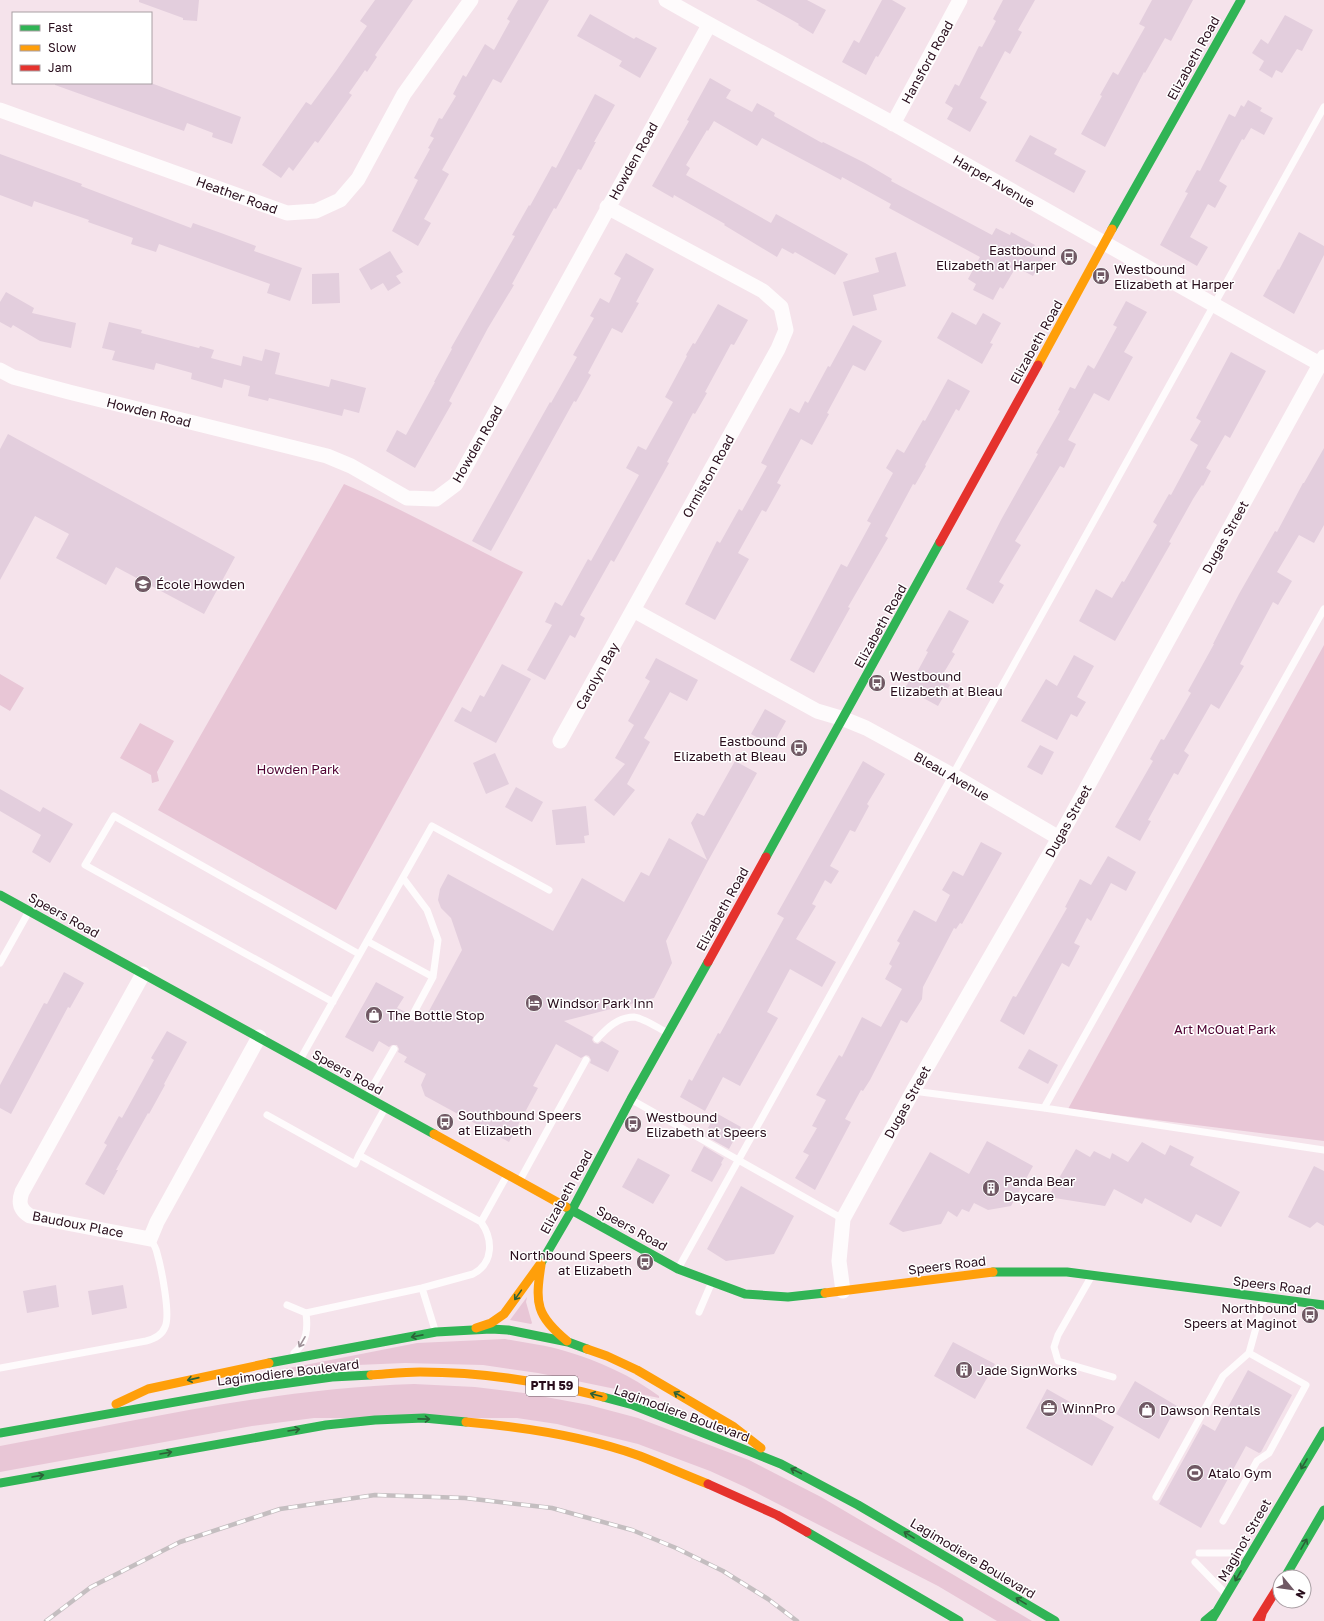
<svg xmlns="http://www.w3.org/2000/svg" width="1324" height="1621" font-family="'Golos Text',sans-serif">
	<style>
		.green { fill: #e8c6d6 }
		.building { fill: #e3cedd }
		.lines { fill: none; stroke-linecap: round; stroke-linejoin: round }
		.lane { stroke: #fefbfc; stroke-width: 7 }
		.street { stroke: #fefbfc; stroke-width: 15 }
		.fast { stroke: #30b455; stroke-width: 9 }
		.slow { stroke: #ff9f0a; stroke-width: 9 }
		.jam { stroke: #e5322d; stroke-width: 9 }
		.rail-casing { stroke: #c4bec0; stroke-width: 4.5 }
		.rail { stroke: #fff; stroke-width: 3; stroke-dasharray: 9; stroke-linecap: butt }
		.oneway { stroke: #2c6138 }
		.oneway2 { stroke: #9e9097 }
		.labels { text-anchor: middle; stroke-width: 3; stroke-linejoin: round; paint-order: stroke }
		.shield { fill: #fff; stroke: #695660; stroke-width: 1 }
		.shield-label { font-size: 12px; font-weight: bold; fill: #290e1c }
		.street-label { font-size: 13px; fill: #290e1c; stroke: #fff }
		.poi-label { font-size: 13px; fill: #290e1c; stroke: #fff; text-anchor: start }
		.park-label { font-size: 13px; fill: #500333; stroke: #fff }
	</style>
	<rect width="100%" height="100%" fill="#f5e3eb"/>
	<!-- green -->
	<path class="green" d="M344 484C405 510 463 543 523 572L336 910 158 810Z
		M1324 645V1141L1068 1109Z
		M0 674 24 688 10 711 0 705Z
		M140 723 174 741 157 772 159 781 152 783 151 775 120 758Z
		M527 1297 526 1302 532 1323 531 1324 510 1320Z
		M505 1339C525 1343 546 1345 565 1351 597 1360 632 1376 659 1396V1398L538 1373 483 1365 405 1363 333 1366 224 1381 417 1343Z
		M414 1384 475 1387 524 1393 589 1405 638 1418 749 1460 821 1497 1032 1621H997L938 1586 745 1487 710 1471 638 1444 557 1424 517 1418H314L252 1426 0 1472V1446C136 1421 276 1388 414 1384Z"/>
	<!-- building -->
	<path class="building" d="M139 0H199L197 21 183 20V18L139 2Z
		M375 0H413L375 55 377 57 367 72 365 70 349 93 352 95 318 143 315 141 293 171 289 167 281 178 262 165 306 102 311 105 336 71 367 26 360 21Z
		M518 0H549L501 83 493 79 442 170 449 174 424 219 431 223 418 246 392 231 418 180 414 178 430 149 428 148 434 138 430 136 439 118 442 119 456 96 453 94 463 75 466 77 485 44 494 50 510 21 507 19Z
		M756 0H807L826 10 813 34 798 25 799 24Z
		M882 0H892L906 8 878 57 876 56 866 75 842 62 854 40 859 43Z
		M1003 0H1035L1018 30 1022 32 1010 54 1005 51 980 98 987 102 970 132 947 119 953 108 945 103 955 84 959 86 979 46 982 47 996 21 993 19Z
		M1152 0H1193L1171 41 1165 38 1145 73 1144 72 1105 147 1081 134 1102 96 1100 95 1113 72 1118 75 1145 27 1139 24Z
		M590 14 634 39 636 37 657 48 640 78 619 66 622 61 577 36Z
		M1285 15 1313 30 1302 51 1297 49 1282 73 1276 70 1272 78 1259 70 1264 61 1252 53 1261 39 1268 44Z
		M710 78 731 90 726 98 752 112 757 103 775 113 774 116 822 143 823 142 865 163 892 179 891 181 992 235 996 228 1010 235 1011 232 1035 245 1034 247 1045 254 1033 276 1016 267 1003 289 1000 287 993 300 973 290 976 284 968 279 980 257 889 208 891 204 842 177 841 180 762 138 757 146 714 121 708 131 707 130 686 165 690 168 686 175 771 223 776 214 848 254 835 275 795 252 793 254 782 248 777 257 724 225 725 224 674 195 673 198 652 186 689 121 687 120Z
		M55 83H151L241 117 232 144 212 137 213 133 187 123 184 131 55 85Z
		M595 94 615 105 594 142H596L581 170 578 169 556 209 554 208 512 284 514 285 488 328 449 401 452 403 415 468 386 451 397 430 406 435 435 382H434L452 349 451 348 515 236 512 235 529 205 530 206 552 166 556 168Z
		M1248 100 1262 108 1260 111 1273 118 1264 135 1251 128 1244 140 1242 139 1219 181 1227 186 1215 208 1208 204 1190 237 1208 247 1197 266 1160 245 1188 193 1185 192 1197 170 1200 171 1229 114 1235 117 1241 105 1244 107Z
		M1030 135 1057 149 1054 154 1086 171 1074 193 1015 161Z
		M0 154 82 184 81 186 191 228 193 223 221 233 256 246 254 251 302 268 290 301 267 293 270 284 220 266 159 244 156 252 131 244 133 238 88 222 89 220 34 201 32 207 0 195Z
		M1299 232 1324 246V255L1294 314 1263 296 1278 269 1279 270Z
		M390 251 403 272 396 276 401 283 388 291 383 283 371 290 359 269Z
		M896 252 906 286 873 295 877 310 853 316 843 282 879 272 875 258Z
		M626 253 654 269 636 302 639 303 622 333 612 328 588 373 591 375 576 402 574 401 491 551 472 541 550 402 551 403 577 357 573 355 594 318 590 316 600 298 609 303 621 278 614 274Z
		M339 273 340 303 312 304V274Z
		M6 292 34 308 32 313 76 323 71 348 40 341 13 325 11 328 0 322V302Z
		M1126 301 1147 312 1124 352 1133 357 1109 401 1094 393 1068 440 1076 444 1064 468 1060 466 1015 541 1021 545 999 582 1004 585 993 604 966 589 1001 520 1038 454 1036 453 1060 411 1058 410 1070 387 1075 389 1088 365 1094 369 1117 327 1113 325Z
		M718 304 748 320 734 345 731 344 705 392 707 393 695 414 693 413 667 462 669 463 614 562 611 560 580 615 585 618 575 638 570 635 545 680 527 670 552 625 545 622 555 602 562 606 588 559 591 561 639 475 626 468 638 446 646 450 673 402 665 397 687 356 686 355 693 343 695 344Z
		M952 312 976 325 983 313 1001 323 990 343 993 344 982 364 937 338Z
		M109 322 142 330 141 333 199 348 200 346 214 350 211 358 241 366 243 356 262 361 265 349 280 353 275 374 329 387 331 379 366 388 359 413 344 409 342 416 269 398 268 401 248 396 250 386 224 379 222 388 191 379 192 373 156 363 154 370 112 360 115 351 102 348Z
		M853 325 882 341 865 371 853 365 827 413 829 414 812 445 801 439 777 483 781 485 766 512 762 510 738 553 749 559 715 620 685 604 717 541 720 543 739 509 742 511 767 466 761 463 790 408 799 413 805 401 808 403 828 366 830 367Z
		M1231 352 1266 371 1230 438 1225 435 1206 468 1211 471 1203 486 1202 485 1193 499 1169 542 1171 543 1115 641 1079 621 1096 589 1112 598 1122 581 1124 582 1157 525 1153 522 1169 494 1171 495 1198 445 1190 440 1201 421 1196 418Z
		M948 379 970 391 959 411 956 409 925 465 926 466 915 485 913 484 885 536 888 538 848 607 850 608 814 673 790 660 841 564 847 567 871 523 867 521 893 473 886 468 897 449 904 453 923 420 925 421Z
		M8 434 235 557 204 614 116 567 106 585 56 558 69 534 35 516 0 580V449Z
		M1324 448V525L1314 543 1299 535 1277 572 1292 581 1278 605 1273 602 1240 664 1244 666 1219 709 1211 704 1184 751 1189 755 1178 775 1174 773 1148 820 1151 821 1140 841 1115 827 1153 761 1150 759 1161 739 1164 740 1191 693 1188 691 1214 644H1213L1239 594 1275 531 1277 532 1303 483H1304Z
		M949 610 969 621 952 652 955 654 940 679 950 685 938 706 905 688 913 675 915 676 928 652 926 651Z
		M1074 655 1094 666 1077 697 1086 702 1077 717 1071 714 1057 740 1021 721 1046 679 1057 686Z
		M656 658 698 680 687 701 670 692 644 738 650 742 627 784 635 790 614 816 594 800 625 764 615 758 634 725 628 721 650 681 645 678Z
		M502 664 531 679 496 743 454 721 462 707 471 712 480 695 484 697Z
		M765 709 786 721 772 746 751 734Z
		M1040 745 1054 752 1042 775 1027 767Z
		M495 753 509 784 486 794 473 763Z
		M735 761 757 773 708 861 666 941 672 963 654 998 564 1021 593 1037 592 1040 594 1043 598 1044 602 1041 619 1051 608 1072 590 1063 591 1060 589 1056 586 1055 581 1058 556 1044 533 1086 538 1088 509 1142 425 1096 421 1085 426 1074 404 1062 407 1057 398 1052 399 1049 397 1045H392L389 1047 379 1041 373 1052 345 1037 376 982 404 997 397 1008 408 1013 407 1017 409 1020 413 1021 417 1018 423 1022 462 950 451 918 441 908 438 900 440 889 448 874 553 931 582 878 624 902 641 872 649 876 669 838 707 860 691 823 697 813 704 816Z
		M863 761 885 774 867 804 869 806 855 832 850 830 830 866 839 871 831 884 825 880 812 904 816 906 796 939 836 962 822 987 790 969 767 1012 778 1018 740 1086 723 1077 705 1111 680 1097 689 1079 692 1081 718 1033 720 1034 784 918 777 914Z
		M516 787 543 802 532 822 505 807Z
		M0 789 40 812 43 807 73 824 50 863 32 852 41 835 0 811Z
		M586 806 589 835 584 836 585 843 556 845 552 810Z
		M981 842 1002 853 962 924 960 923 956 929 954 928 923 987 922 999 907 1023 901 1020 870 1080 863 1091 861 1090 845 1119 851 1122 815 1190 795 1178 809 1155 803 1152 817 1128 812 1126 826 1100 816 1095 839 1055 842 1057 862 1017 881 1027 902 989 885 979 892 966 889 964 900 943 897 941 914 910 936 922 950 895 942 890 953 871 963 876Z
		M1108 856 1136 872 1126 891 1111 883 1091 921 1087 918 1074 943 1080 946 1069 967 1062 963 1024 1035 1000 1021 1013 996 1016 997 1067 908 1065 907 1080 879 1091 885Z
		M64 972 84 983 70 1008 68 1007 11 1114 0 1108V1085L44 1003 47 1004Z
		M167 1031 187 1042 164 1084 165 1085 149 1114 148 1113 116 1170H118L104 1195 85 1184 107 1145 104 1143 119 1116 122 1118 154 1060 151 1058Z
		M1029 1049 1058 1065 1048 1084 1018 1068Z
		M716 1113 741 1127 729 1149 709 1138 713 1130 708 1128Z
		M987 1141 1033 1166 1011 1206 988 1210 974 1203 969 1212 962 1209 957 1217 948 1211 941 1224 903 1232 889 1224 930 1152 969 1174Z
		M1142 1142 1165 1155 1170 1145 1194 1157 1190 1165 1240 1192 1221 1227 1196 1214 1191 1223 1145 1198 1142 1204 1114 1189 1105 1206 1048 1197 1076 1149 1090 1157 1094 1151 1110 1159 1112 1153 1128 1162Z
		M704 1146 724 1158 721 1163 722 1164 712 1182 691 1171Z
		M638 1158 670 1175 653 1204 622 1187Z
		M1314 1166 1324 1171V1226L1317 1222 1310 1228 1288 1217Z
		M741 1186 794 1216 774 1254 726 1261 707 1249Z
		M56 1285 59 1307 27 1313 23 1291Z
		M123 1285 127 1308 92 1315 88 1291Z
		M953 1342 995 1364 975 1399 934 1376Z
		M1248 1370 1292 1395 1261 1452 1259 1453 1246 1446 1201 1528 1159 1504 1203 1424 1215 1431Z
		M1135 1381 1177 1406 1159 1439 1116 1414Z
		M1047 1389 1114 1427 1092 1466 1026 1428Z"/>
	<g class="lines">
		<!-- lane -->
		<path class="lane" d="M367 941 433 977 438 940 427 910 403 878
			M0 963 28 913
			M333 1002 85 865 114 816 359 954
			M412 1016 433 977
			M597 1039C607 1028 618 1017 634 1017 643 1018 658 1028 666 1032
			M301 1058 432 826 549 890
			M913 1091 1044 1108 1324 1150
			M367 1096 394 1049
			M632 1100 843 1219
			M385 1108 359 1155 481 1222 506 1177
			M1044 1108 1324 609
			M267 1115 355 1164 359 1155
			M520 1180 586 1060
			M679 1267 1324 107
			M1091 1277 1058 1335 1054 1347 1058 1361 1113 1377
			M422 1288 435 1330
			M287 1305 306 1313 422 1288 473 1274C494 1263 493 1239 481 1222
			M699 1312 711 1284
			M294 1353C307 1342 308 1329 306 1313
			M0 1368 146 1341C154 1339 162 1335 165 1327 171 1315 161 1267 157 1253 156 1248 153 1243 150 1239
			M1156 1497 1223 1376 1249 1353
			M1223 1521 1257 1461 1269 1453 1306 1385 1249 1353 1264 1299
			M1199 1553H1247
			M1195 1562 1225 1593"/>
		<!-- street -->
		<path class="street" d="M666 0C741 43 818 82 894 124 1036 204 1177 285 1320 364
			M0 110 287 213 316 211 340 200 358 179 404 94 471 0
			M893 124 960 0
			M607 207 763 291 781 307 786 330 778 349 633 610 817 711 844 719 866 728 952 775 1059 838
			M0 370 13 377 69 392 327 456 351 466 407 498 436 499 456 484 709 25
			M560 741 633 610
			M143 974 22 1192C18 1203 20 1210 30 1216L150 1239 157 1222 259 1037
			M843 1291 839 1261 843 1219 913 1091 1059 838 1324 357"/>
		<!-- fast -->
		<path class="fast" d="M1112 229 1241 0
			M766 857 940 542
			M0 895 434 1134
			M566 1207 678 1269 745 1294 788 1297 825 1293
			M541 1263 572 1210 631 1099 708 962
			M993 1272H1067L1324 1305
			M269 1363 436 1332 491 1329 508 1330 568 1342 587 1349
			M603 1397 633 1405 781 1464 858 1505 1055 1621
			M0 1433 260 1387 332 1377 371 1375
			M0 1483 326 1425 375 1420 424 1418 466 1422
			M807 1532 959 1621
			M1285 1577 1324 1510
			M1205 1621 1217 1611
			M1211 1621 1324 1431"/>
		<!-- slow -->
		<path class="slow" d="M1038 365 1112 229
			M434 1134 566 1207
			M541 1265C535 1304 536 1315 567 1341
			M825 1293 993 1272
			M476 1328 491 1323 504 1314 541 1263
			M587 1349 607 1356 637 1370 734 1427 761 1448
			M371 1375C387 1374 404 1372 420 1372 481 1372 545 1382 603 1397
			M116 1404 148 1389 269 1363
			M466 1422C522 1427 587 1437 640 1456 663 1465 685 1475 708 1484"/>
		<!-- jam -->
		<path class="jam" d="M940 542 1038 365
			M708 962 766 857
			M708 1484 777 1515 807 1532
			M1257 1621 1280 1584
			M1260 1621 1262 1614"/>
		<defs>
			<path id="rail" d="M46 1621 91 1587 180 1542 280 1509 375 1495 465 1498 552 1508 632 1530 676 1548 723 1571 768 1599 797 1621"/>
		</defs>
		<!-- rail casing -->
		<use href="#rail" class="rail-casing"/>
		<!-- rail -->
		<use href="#rail" class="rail"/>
	</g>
	<!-- one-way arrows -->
	<defs><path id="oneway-shaft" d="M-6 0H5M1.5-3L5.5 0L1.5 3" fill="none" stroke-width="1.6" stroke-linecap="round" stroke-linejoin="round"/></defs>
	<g class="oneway">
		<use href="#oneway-shaft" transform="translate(518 1295) rotate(125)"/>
		<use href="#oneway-shaft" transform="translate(417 1336) rotate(169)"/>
		<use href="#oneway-shaft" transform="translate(193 1379) rotate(167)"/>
		<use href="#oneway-shaft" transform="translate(596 1395) rotate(-165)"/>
		<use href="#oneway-shaft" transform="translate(679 1395) rotate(-150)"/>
		<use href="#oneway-shaft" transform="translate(424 1419) rotate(1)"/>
		<use href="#oneway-shaft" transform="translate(294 1430) rotate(-9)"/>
		<use href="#oneway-shaft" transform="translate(166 1453) rotate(-10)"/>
		<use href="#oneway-shaft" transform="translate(1304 1464) rotate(121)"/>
		<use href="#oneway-shaft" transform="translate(796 1471) rotate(-154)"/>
		<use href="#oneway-shaft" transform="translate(38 1476) rotate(-10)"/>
		<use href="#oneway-shaft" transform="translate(909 1535) rotate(-149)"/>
		<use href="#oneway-shaft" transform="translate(1304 1544) rotate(-60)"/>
		<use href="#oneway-shaft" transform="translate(1238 1576) rotate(120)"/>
		<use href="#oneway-shaft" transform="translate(1021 1601) rotate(-149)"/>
	</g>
	<use class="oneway2" href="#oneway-shaft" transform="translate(302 1342) rotate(120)"/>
	<!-- icons -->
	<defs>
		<symbol id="bus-disc" viewBox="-11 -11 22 22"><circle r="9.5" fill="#705964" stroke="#fff"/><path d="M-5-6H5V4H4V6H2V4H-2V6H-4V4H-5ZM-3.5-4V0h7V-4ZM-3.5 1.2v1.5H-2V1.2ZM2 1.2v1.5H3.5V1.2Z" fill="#fff"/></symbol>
		<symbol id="school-disc" viewBox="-11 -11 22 22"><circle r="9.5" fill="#705964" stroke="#fff"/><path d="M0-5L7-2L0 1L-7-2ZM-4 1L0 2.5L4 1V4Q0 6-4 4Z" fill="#fff"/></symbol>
		<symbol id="hotel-disc" viewBox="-11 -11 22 22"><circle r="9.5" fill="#705964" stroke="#fff"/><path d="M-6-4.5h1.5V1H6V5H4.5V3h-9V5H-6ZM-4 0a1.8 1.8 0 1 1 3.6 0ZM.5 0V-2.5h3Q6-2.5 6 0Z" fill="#fff"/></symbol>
		<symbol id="shop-disc" viewBox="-11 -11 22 22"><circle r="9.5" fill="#705964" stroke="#fff"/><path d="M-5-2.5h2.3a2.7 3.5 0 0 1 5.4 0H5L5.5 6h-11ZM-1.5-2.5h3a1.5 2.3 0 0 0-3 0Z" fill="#fff"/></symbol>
		<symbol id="building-disc" viewBox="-11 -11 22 22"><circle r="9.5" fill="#705964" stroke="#fff"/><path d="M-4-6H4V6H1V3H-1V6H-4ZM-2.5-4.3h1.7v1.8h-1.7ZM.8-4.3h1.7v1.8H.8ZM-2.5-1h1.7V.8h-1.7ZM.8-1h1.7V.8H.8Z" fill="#fff"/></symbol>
		<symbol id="office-disc" viewBox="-11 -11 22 22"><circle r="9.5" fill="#705964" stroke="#fff"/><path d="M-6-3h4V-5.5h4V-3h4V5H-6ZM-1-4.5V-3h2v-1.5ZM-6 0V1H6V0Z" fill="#fff"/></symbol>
		<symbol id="stadium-disc" viewBox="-11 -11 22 22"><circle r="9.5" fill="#705964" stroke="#fff"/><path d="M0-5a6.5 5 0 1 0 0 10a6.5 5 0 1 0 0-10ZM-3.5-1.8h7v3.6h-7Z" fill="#fff"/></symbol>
	</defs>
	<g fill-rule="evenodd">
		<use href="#bus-disc" x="1059" y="247" width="20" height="20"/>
		<use href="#bus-disc" x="1091" y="266" width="20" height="20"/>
		<use href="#school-disc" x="133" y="574" width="20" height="20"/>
		<use href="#bus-disc" x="867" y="673" width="20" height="20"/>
		<use href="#bus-disc" x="789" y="738" width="20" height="20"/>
		<use href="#hotel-disc" x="524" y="993" width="20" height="20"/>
		<use href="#shop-disc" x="364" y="1005" width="20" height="20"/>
		<use href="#bus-disc" x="435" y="1112" width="20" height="20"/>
		<use href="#bus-disc" x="623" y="1114" width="20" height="20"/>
		<use href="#building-disc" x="981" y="1178" width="20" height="20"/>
		<use href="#bus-disc" x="635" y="1252" width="20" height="20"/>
		<use href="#bus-disc" x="1300" y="1305" width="20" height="20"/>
		<use href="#building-disc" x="954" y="1360" width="20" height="20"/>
		<use href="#office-disc" x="1039" y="1398" width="20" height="20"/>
		<use href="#shop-disc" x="1137" y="1400" width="20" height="20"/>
		<use href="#stadium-disc" x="1185" y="1463" width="20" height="20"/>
	</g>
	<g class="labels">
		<!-- shield labels -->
		<rect class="shield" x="526" y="1376" width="52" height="20" rx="3"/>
		<g class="shield-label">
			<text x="552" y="1390">PTH 59</text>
		</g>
		<!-- street labels -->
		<g class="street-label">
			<text transform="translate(1193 58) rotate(-61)" y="5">Elizabeth Road</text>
			<text transform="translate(927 62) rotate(-61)" y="5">Hansford Road</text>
			<text transform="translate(633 161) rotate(-61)" y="5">Howden Road</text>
			<text transform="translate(994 181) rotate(30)" y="5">Harper Avenue</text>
			<text transform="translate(237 195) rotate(20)" y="5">Heather Road</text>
			<text transform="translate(1036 342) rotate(-61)" y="5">Elizabeth Road</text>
			<text transform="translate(149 412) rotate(14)" y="5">Howden Road</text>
			<text transform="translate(477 444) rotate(-60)" y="5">Howden Road</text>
			<text transform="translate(708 476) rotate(-61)" y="5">Ormiston Road</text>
			<text transform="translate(1225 537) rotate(-61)" y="5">Dugas Street</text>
			<text transform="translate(880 626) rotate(-61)" y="5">Elizabeth Road</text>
			<text transform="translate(597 676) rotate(-61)" y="5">Carolyn Bay</text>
			<text transform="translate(952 776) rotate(30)" y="5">Bleau Avenue</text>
			<text transform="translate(1068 821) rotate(-61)" y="5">Dugas Street</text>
			<text transform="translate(722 909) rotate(-61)" y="5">Elizabeth Road</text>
			<text transform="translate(64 915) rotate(29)" y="5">Speers Road</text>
			<text transform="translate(348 1072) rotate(29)" y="5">Speers Road</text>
			<text transform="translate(907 1102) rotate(-61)" y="5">Dugas Street</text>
			<text transform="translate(566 1192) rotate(-61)" y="5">Elizabeth Road</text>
			<text transform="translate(78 1224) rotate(11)" y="5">Baudoux Place</text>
			<text transform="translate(632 1228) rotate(29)" y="5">Speers Road</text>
			<text transform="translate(947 1265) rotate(-7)" y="5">Speers Road</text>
			<text transform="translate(1272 1285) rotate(7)" y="5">Speers Road</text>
			<text transform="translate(288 1372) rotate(-7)" y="5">Lagimodiere Boulevard</text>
			<text transform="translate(682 1413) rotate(20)" y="5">Lagimodiere Boulevard</text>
			<text transform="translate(1244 1540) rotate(-60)" y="5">Maginot Street</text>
			<text transform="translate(973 1558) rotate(31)" y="5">Lagimodiere Boulevard</text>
		</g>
		<!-- poi labels -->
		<g class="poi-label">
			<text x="1056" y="255" text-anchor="end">Eastbound<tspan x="1056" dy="15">Elizabeth at Harper</tspan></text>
			<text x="1114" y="274">Westbound<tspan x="1114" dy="15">Elizabeth at Harper</tspan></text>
			<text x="156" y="589">École Howden</text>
			<text x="890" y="681">Westbound<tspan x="890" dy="15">Elizabeth at Bleau</tspan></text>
			<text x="786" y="746" text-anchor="end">Eastbound<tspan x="786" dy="15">Elizabeth at Bleau</tspan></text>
			<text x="547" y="1008">Windsor Park Inn</text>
			<text x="387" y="1020">The Bottle Stop</text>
			<text x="458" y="1120">Southbound Speers<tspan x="458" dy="15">at Elizabeth</tspan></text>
			<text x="646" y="1122">Westbound<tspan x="646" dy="15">Elizabeth at Speers</tspan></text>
			<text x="1004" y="1186">Panda Bear<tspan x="1004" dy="15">Daycare</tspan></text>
			<text x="632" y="1260" text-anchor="end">Northbound Speers<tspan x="632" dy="15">at Elizabeth</tspan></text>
			<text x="1297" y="1313" text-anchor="end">Northbound<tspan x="1297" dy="15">Speers at Maginot</tspan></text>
			<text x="977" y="1375">Jade SignWorks</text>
			<text x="1062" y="1413">WinnPro</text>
			<text x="1160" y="1415">Dawson Rentals</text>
			<text x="1208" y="1478">Atalo Gym</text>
		</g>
		<!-- park labels -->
		<g class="park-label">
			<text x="298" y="774">Howden Park</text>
			<text x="1225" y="1034">Art McOuat Park</text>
		</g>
	</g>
	<!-- legend -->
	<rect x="12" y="12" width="140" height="72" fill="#ffffff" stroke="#a99fa4"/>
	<rect x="20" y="25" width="20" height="6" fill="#30b455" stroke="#a99fa4"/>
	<text x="48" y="32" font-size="12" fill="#290e1c">Fast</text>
	<rect x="20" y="45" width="20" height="6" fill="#ff9f0a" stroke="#a99fa4"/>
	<text x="48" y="52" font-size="12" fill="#290e1c">Slow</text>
	<rect x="20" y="65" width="20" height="6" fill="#e5322d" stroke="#a99fa4"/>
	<text x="48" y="72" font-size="12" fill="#290e1c">Jam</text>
	<!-- north arrow -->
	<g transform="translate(1292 1589) rotate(119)"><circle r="19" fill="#ffffff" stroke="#a99fa4"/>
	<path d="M0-3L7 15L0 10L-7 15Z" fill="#705964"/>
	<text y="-6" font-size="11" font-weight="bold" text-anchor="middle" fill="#290e1c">N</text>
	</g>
</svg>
